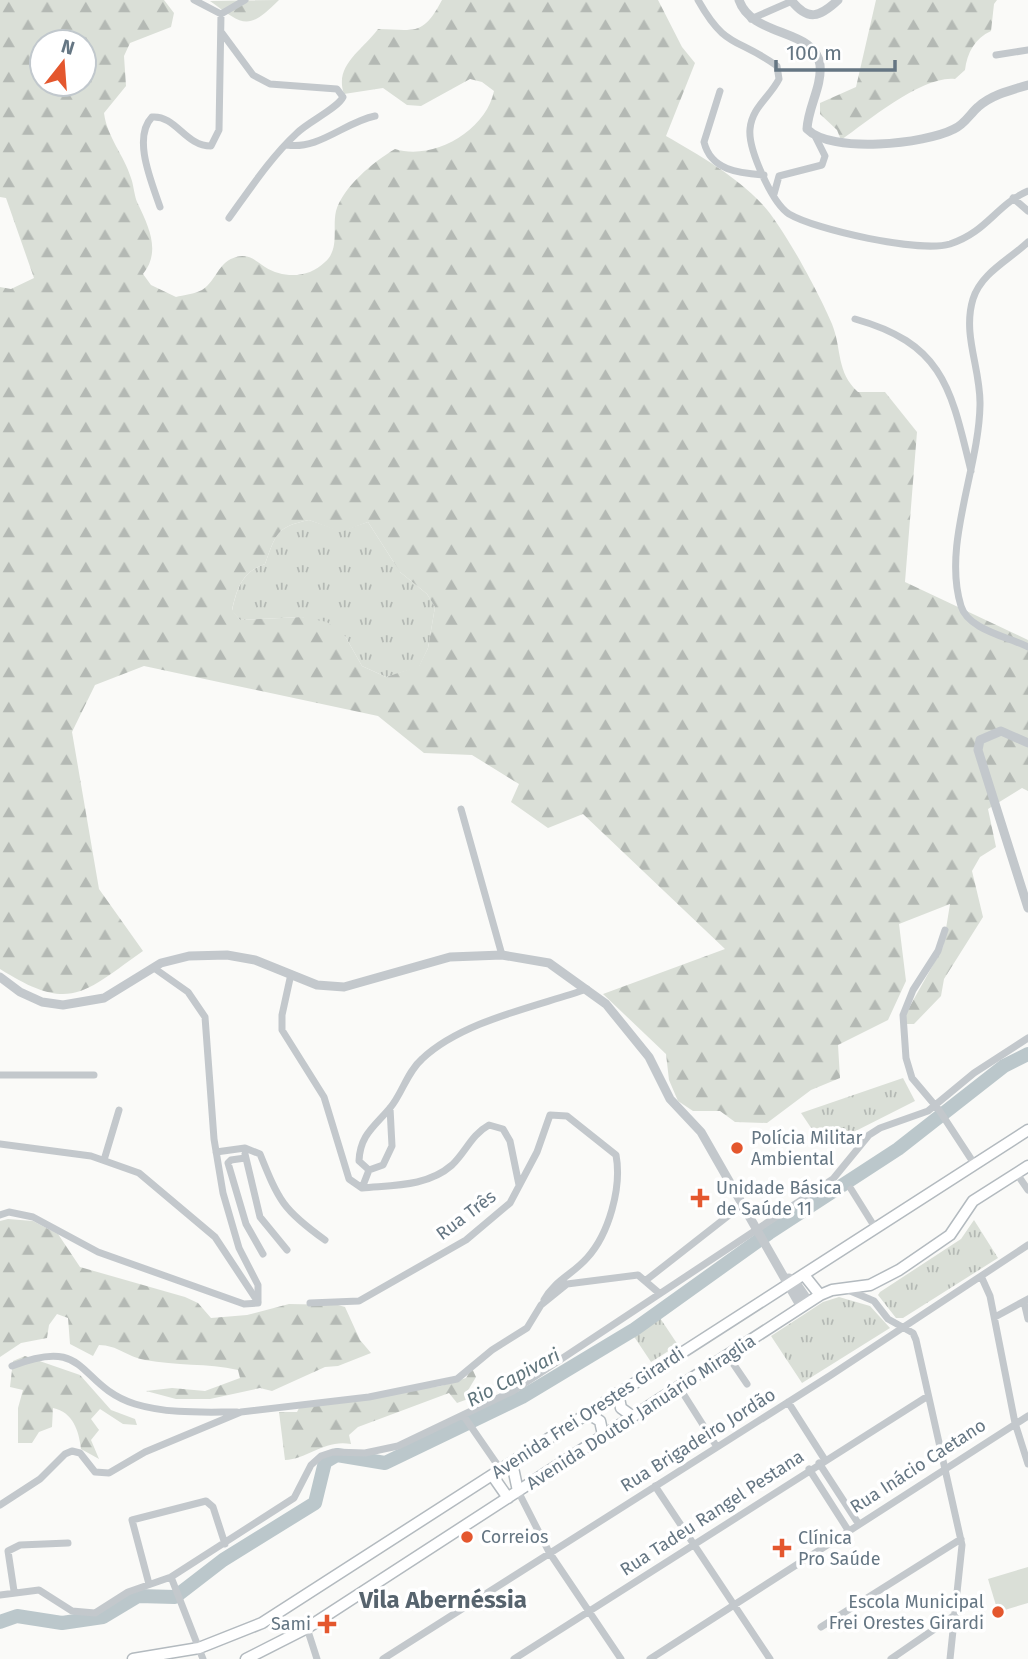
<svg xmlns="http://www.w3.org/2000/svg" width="1028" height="1659" font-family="'Fira Sans',sans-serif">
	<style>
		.grass { fill: url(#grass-tufts) }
		.forest { fill: url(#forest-firs); fill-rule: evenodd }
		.garden { fill: #dadfd7 }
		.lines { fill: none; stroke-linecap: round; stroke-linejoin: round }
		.river { stroke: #bbc7cb; stroke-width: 14 }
		.secondary-casing { stroke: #b3babf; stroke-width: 13 }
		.minor { stroke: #c3c8cc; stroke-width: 7 }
		.tertiary { stroke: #c3c8cc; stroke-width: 9 }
		.secondary { stroke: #fff; stroke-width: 10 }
		.poi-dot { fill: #e4572e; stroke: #fff; stroke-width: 2.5 }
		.labels { text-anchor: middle; stroke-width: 7; stroke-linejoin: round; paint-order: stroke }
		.poi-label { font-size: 18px; fill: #657683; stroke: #fff; text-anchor: start }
		.street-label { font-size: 18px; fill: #657683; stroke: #fff }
		.water-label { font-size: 19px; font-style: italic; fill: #60757c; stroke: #fff }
		.district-label { font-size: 24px; font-weight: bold; fill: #57646e; stroke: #fff }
	</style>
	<defs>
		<pattern id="grass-tufts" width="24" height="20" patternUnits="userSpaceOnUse" patternTransform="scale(1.75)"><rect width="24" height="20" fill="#dadfd7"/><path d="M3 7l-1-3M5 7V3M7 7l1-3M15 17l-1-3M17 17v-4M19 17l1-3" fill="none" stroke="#b4b9b4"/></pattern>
		<pattern id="forest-firs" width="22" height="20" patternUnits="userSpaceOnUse" patternTransform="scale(1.75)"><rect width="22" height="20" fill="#dadfd7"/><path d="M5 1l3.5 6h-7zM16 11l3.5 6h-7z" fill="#b4b9b4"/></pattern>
	</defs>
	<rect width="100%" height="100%" fill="#fafaf8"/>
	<!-- grass -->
	<path class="grass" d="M309 520 341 531 368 522 400 572 427 594 435 607 428 648 419 667 386 677 362 666 345 636 302 617 240 620 232 611C237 588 242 572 265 564 276 534 276 527 309 520Z
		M903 1078 915 1101 824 1147 801 1113Z
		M974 1220 998 1258 903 1318H896L878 1295 880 1292 961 1239Z
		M839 1297 870 1306 890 1328 802 1383 771 1336 823 1302Z
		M660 1318 678 1345 651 1362 633 1335Z"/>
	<!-- forest -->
	<path class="forest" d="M0 0H164L174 13 171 27 130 43 124 56 126 86 104 113C107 137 124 155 131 178 134 186 134 196 138 204 149 227 161 252 143 274L151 285 176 297C183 295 195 294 202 290 218 280 218 258 242 256 252 256 257 262 265 267 284 279 309 278 325 262 340 249 332 228 336 211 343 187 373 162 395 149 433 161 486 131 494 91L482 82 470 79 421 106 407 105 383 88 344 94C334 65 362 51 378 29 416 30 423 36 442 0H658L682 47 695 63 666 136C699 155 736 176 762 204 783 226 820 295 832 324 842 349 836 372 858 392H885L917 432 905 582 1028 640V791L1022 788 988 809 996 847 980 857 972 871 983 917 944 979 941 996 914 1024H907L905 1015 943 947 950 904 899 924 906 981 888 1020 838 1045 840 1078 811 1090 767 1123 735 1122 720 1111H693L678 1101 669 1080 666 1054 603 994 725 949 583 814 548 828 511 802 519 784 472 755 424 753 378 716 144 666 95 685 72 732 99 889 143 951C82 994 70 1013 0 969V287L11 289 34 278 6 198 0 197ZM42 42H84V84H42ZM309 520 341 532 368 522 400 572 427 594 435 607 428 648 419 666 386 677 362 666 345 636 327 622 302 617 240 620 232 610C237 588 242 572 265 564 276 534 276 527 309 520Z
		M279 0C248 31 244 26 210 1Z
		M876 0H997L994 4 991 31C975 38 967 53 965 70L955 79C923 75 868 121 841 140L837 130 820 114V103L856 87Z
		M8 1219 33 1221 58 1234 80 1267 185 1297 198 1303 211 1318 247 1315 289 1304 338 1305 345 1307 360 1340 371 1353 338 1366 325 1367 272 1391 260 1388 210 1399H176L146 1391 172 1388 205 1391 240 1378 238 1370C207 1363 176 1366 145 1360 128 1357 117 1345 99 1345L93 1356 70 1344 68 1318 57 1314 49 1325 47 1338 21 1343 0 1357V1221Z
		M25 1356 80 1375 111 1410 135 1419 137 1425 123 1424 100 1409 91 1419 99 1430 91 1440 99 1459 81 1449C79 1431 73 1412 53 1408L52 1427 39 1432 32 1443H18V1408L23 1390 10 1387 13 1361Z
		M472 1368 476 1377 467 1392 468 1399 457 1403 449 1393 358 1427 349 1435 351 1444C325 1439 308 1459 285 1460L279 1412H297L300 1406 441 1386 466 1378Z"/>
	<!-- garden -->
	<path class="garden" d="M1028 1567V1603L998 1612 988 1579Z"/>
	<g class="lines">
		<!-- river -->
		<path class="river" d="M0 1622 17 1616 62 1623 103 1617 138 1596 175 1597 223 1560 315 1503 325 1462 337 1455 385 1463 522 1397 635 1329 769 1233 898 1149 1004 1066 1028 1054"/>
		<defs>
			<path id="secondary" d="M804 1275 820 1295
				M618 1393 621 1408 632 1416
				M588 1414 600 1421 603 1435
				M512 1463 518 1491
				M492 1475 508 1498
				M133 1659 199 1648 262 1623 1028 1130
				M246 1659 307 1628 820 1295 832 1290 870 1285 899 1270 950 1235 973 1201 1028 1166"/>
		</defs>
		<!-- secondary casing -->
		<use href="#secondary" class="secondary-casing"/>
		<!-- minor -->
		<path class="minor" d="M698 0C726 50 737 37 777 66L779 79C770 97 752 107 750 129 748 149 772 203 789 214 816 230 920 253 950 244 987 232 996 205 1028 191
			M221 14 245 0
			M751 19 792 1
			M222 33 253 75 270 84 337 89 343 97C338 108 308 122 297 133 271 157 250 189 229 218
			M996 55 1028 50
			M720 91 704 142C711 171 740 173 764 175
			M287 145C319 150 345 122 375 116
			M774 194 779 176 822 165 825 156 816 138
			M1013 198 1028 211
			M160 207C152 183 132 138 152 117 176 115 185 146 211 146L219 130 221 14 194 0
			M1028 242C1009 260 981 273 973 299 962 335 981 369 980 405 979 469 942 545 961 606 968 630 1009 637 1028 647
			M855 319C944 344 951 389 971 471
			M461 809 502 955
			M945 930 938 951 913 990 903 1015 906 1058 912 1078 939 1110 975 1165
			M154 968 188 992 205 1017 214 1139 223 1193 239 1248 258 1285V1303
			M291 974 282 1015V1030L324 1097 349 1179 362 1188C392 1185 427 1187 452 1165 466 1152 471 1135 489 1125L503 1129 510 1141 519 1185
			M0 1075H94
			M0 1144 91 1156 139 1173 215 1237 258 1302
			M216 1152 245 1148 260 1154C279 1201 283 1210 325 1240
			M245 1154 260 1217 287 1250
			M245 1158 231 1160 228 1163 246 1224 263 1254
			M104 1160 119 1110
			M369 1170 359 1161C360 1135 374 1127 390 1108 402 1094 407 1072 422 1059 462 1021 535 1007 587 989
			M1017 1174 1028 1190
			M362 1188 369 1170 383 1165 392 1146 390 1108
			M851 1189 876 1229
			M0 1215 9 1212 33 1217 98 1252 244 1304 258 1303
			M981 1276 990 1296 1015 1423 1028 1464
			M645 1281 742 1205
			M848 1290 874 1301 888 1319 913 1333 916 1340 962 1545 950 1659
			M1024 1302 1028 1319
			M310 1303 359 1301 466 1240 510 1203 537 1152 550 1115 567 1116 616 1155C622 1187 609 1234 587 1258 573 1274 554 1281 544 1300
			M995 1317 1028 1299
			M728 1356 747 1384
			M12 1366C90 1335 76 1385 135 1404 168 1414 203 1412 237 1412
			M679 1387 717 1447
			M788 1402 825 1460
			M463 1415 501 1470
			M819 1463 858 1523
			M809 1469 848 1530
			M655 1486 770 1659
			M518 1491 549 1552 621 1659
			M0 1505 40 1479 65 1454 72 1451 80 1453 95 1472 109 1473 145 1452 241 1412 369 1397 457 1379 492 1350 527 1328 541 1305 567 1284 638 1275 659 1293
			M171 1577 203 1659
			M149 1584 132 1520 206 1501 213 1507 225 1544
			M14 1591 8 1551 20 1545 68 1543
			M0 1595 39 1590 72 1611 95 1613 128 1592 171 1577 294 1498 311 1465 321 1456 333 1452 365 1453 398 1446 513 1391 833 1179 869 1135 880 1128 928 1111 974 1073 1028 1038
			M821 1627 961 1539
			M307 1628 317 1659
			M383 1659 831 1375 1028 1245
			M514 1659 928 1396
			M650 1659 1028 1416
			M891 1659 955 1615"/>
		<!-- tertiary -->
		<path class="tertiary" d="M739 0C752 38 816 28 820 65 822 87 808 107 807 129 831 154 925 144 954 129 964 125 970 114 978 107 991 95 1011 90 1028 85
			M791 0C808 22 820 17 838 0
			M1028 743 1001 731 980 740 978 750 1028 908
			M0 977 20 992 42 1002 63 1005 104 998 161 963 189 956 227 955 255 960 317 985 344 987 450 957 502 955 549 963 606 1004 649 1057 670 1099 701 1132 801 1307
			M789 1278 794 1280 809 1302"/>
		<!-- secondary -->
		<use href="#secondary" class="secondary"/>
	</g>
	<!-- markers -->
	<g class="poi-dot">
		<circle cx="737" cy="1148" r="7"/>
		<path d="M696.5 1187.5h7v7h7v7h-7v7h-7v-7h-7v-7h7z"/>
		<circle cx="467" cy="1537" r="7"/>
		<path d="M778.5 1537.5h7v7h7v7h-7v7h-7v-7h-7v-7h7z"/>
		<circle cx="998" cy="1612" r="7"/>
		<path d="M323.5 1613.5h7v7h7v7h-7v7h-7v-7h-7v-7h7z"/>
	</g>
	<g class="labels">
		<!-- poi labels -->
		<g class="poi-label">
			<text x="751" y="1144">Polícia Militar<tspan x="751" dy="21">Ambiental</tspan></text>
			<text x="716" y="1194">Unidade Básica<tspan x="716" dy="21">de Saúde 11</tspan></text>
			<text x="481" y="1543">Correios</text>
			<text x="798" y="1544">Clínica<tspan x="798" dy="21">Pro Saúde</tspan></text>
			<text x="984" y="1608" text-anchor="end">Escola Municipal<tspan x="984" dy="21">Frei Orestes Girardi</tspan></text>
			<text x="311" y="1630" text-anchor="end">Sami</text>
		</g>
		<!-- street labels -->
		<g class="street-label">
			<text transform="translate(466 1215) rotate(-37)" y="6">Rua Três</text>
			<text transform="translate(641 1412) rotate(-33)" y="6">Avenida Doutor Januário Miraglia</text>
			<text transform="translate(588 1413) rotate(-33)" y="6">Avenida Frei Orestes Girardi</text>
			<text transform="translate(698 1440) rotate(-32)" y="6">Rua Brigadeiro Jordão</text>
			<text transform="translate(918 1466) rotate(-33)" y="6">Rua Inácio Caetano</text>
			<text transform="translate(712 1513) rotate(-33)" y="6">Rua Tadeu Rangel Pestana</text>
		</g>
		<!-- water labels -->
		<g class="water-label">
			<text transform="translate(513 1377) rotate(-28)" y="7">Rio Capivari</text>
		</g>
		<!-- district labels -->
		<g class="district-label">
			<text x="443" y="1608">Vila Abernéssia</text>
		</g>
	</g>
	<!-- north arrow -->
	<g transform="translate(63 63) rotate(17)"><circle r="33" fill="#ffffff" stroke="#c1c8cd" stroke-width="2"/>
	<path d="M0-5L12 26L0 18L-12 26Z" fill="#e4572e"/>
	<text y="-10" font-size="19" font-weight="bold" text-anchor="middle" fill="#657683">N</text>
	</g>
	<!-- scale -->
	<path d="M776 60v10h119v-10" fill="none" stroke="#657683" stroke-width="3.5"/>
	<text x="786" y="60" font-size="21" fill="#657683" stroke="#ffffff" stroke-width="5" paint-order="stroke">100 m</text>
</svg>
